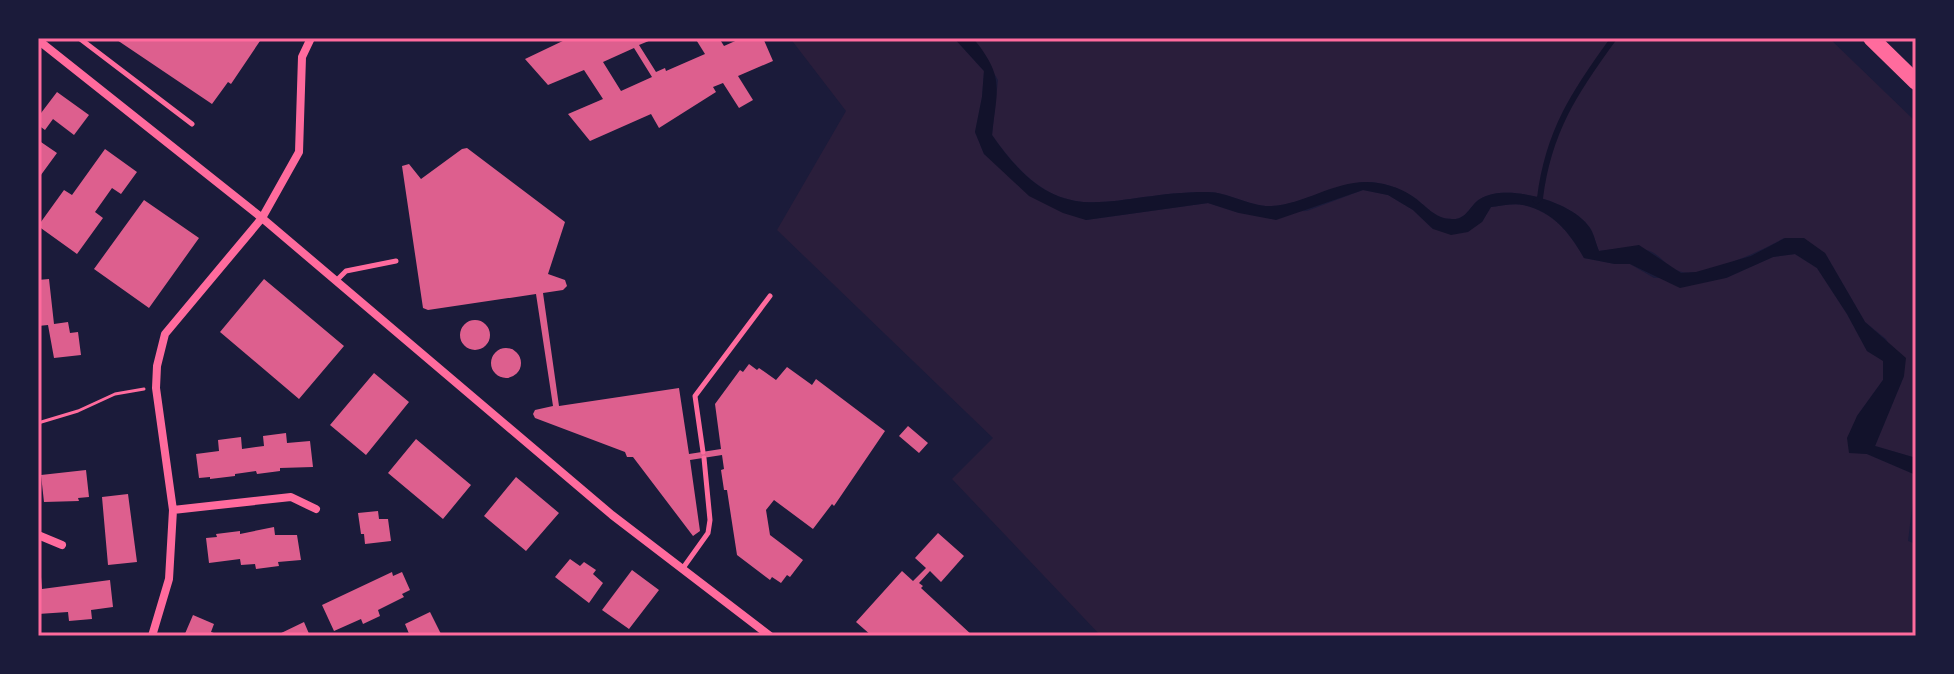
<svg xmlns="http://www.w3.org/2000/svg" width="1954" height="674" font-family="'Open Sans',sans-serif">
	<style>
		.green { fill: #2a1e3b }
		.water { fill: #12122b }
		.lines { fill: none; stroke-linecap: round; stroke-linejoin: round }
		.stream { stroke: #12122b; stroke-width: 6 }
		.building { fill: #dd5f8e; fill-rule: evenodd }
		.path { stroke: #ff6b9d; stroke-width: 3 }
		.service { stroke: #ff6b9d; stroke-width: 5 }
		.minor { stroke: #ff6b9d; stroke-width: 8 }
		.trunk { stroke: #ff6b9d; stroke-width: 16 }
		.neatline { fill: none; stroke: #ff6b9d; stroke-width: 3 }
	</style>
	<rect width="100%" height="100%" fill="#1b1b3a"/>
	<!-- green -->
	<path class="green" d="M790 38H954L984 71 982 97 975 132 984 154 1086 220 1208 203 1239 213 1307 211 1363 190 1388 195 1413 210 1433 229 1482 222 1491 207C1501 206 1514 203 1523 205 1553 211 1570 233 1584 258L1615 264H1630L1654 278H1726L1773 257 1795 254 1817 268 1847 314 1867 351 1883 360V380L1857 416 1849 452 1867 454 1916 475 1908 541 1916 544V636H1101L952 479 993 438 777 230 846 111Z
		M973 38H1829L1916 122V458L1875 446 1904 376 1886 339 1865 322 1825 253 1784 238C1764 249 1702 280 1679 271 1669 268 1663 259 1654 253 1641 245 1614 249 1599 251 1596 244 1594 234 1590 228 1574 202 1506 182 1480 199 1469 206 1467 220 1452 219 1434 219 1426 205 1412 196 1399 188 1381 181 1366 182 1334 184 1304 204 1272 206 1249 207 1229 192 1207 192 1105 192 1064 238 992 135L998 80Z"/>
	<!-- water -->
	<path class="water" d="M954 38H973C1005 77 997 88 992 135 1063 238 1106 192 1207 192 1229 192 1249 207 1272 206 1304 204 1333 182 1366 182 1381 182 1399 187 1412 196 1426 205 1434 219 1452 219 1467 220 1469 206 1480 199 1506 182 1574 202 1590 228 1594 234 1596 244 1599 251L1639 245 1681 273 1696 272 1751 256 1785 238H1804L1825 253 1865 322 1906 358 1904 376 1875 446 1916 458V475L1867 454 1849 453 1847 438 1857 416 1883 380V361L1867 351 1847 314 1817 268 1795 254 1773 257 1726 278 1680 288 1630 264H1615L1584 258C1570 233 1553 211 1523 205 1514 203 1501 206 1491 207L1482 222 1468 232 1451 235 1433 229 1413 210 1388 195 1363 190 1276 220 1239 213 1208 203 1086 220 1063 213 1029 196 984 154 975 132 982 97 984 71Z"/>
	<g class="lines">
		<!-- stream -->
		<path class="stream" d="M1536 201 1540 198C1548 132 1575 91 1614 38"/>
	</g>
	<!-- building -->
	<path class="building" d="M114 38H262L231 84 228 82 212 104Z
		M569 38H656L639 45 656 72 665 68 666 71 705 54 695 38H719L724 46 742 38H763L773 61 738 76 753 100 739 108 723 83 713 87 716 92 659 128 651 114 590 141 568 114 603 99 584 70 548 85 525 59ZM634 48 652 77 621 91 603 62Z
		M57 92 89 115 74 135 53 119 45 130 38 125V117Z
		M38 140 57 153 38 179Z
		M467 148 565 222 548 274 565 280 567 286 563 290 543 293 559 406 679 388 689 454 721 449 715 404 740 370 743 372 749 364 757 370 759 368 776 380 787 367 812 385 816 379 885 431 834 506 832 504 813 529 774 500 766 510 770 535 803 560 790 577 787 575 781 583 772 577 770 580 737 555 727 490H724L721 470 724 469 722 455 690 460 700 531 693 536 633 457H627L625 452 535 418 533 414 535 410 553 406 536 294 428 310 423 308 402 166 409 164 421 179 462 149Z
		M105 149 137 172 121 194 112 188 95 212 103 218 77 254 38 226 64 190 72 195Z
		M144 200 199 238 149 308 94 269Z
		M49 279 54 324 68 322 70 333 78 332 81 355 54 358 48 325 38 326V280Z
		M264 279 344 346 299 399 220 332Z
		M460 335a15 15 0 1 1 30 0a15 15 0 1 1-30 0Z
		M491 363a15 15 0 1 1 30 0a15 15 0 1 1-30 0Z
		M374 373 409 402 366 455 330 425Z
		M908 426 928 443 919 453 899 436Z
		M286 433 287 443 310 441 313 467 280 468V471L257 474 256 471 235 474V476L210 479V477L199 478 196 454 219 451 218 440 241 437 242 449 264 446 263 436Z
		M416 439 471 485 443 519 388 473Z
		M86 470 89 497 78 498 79 501 44 502 41 475Z
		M516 477 559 513 526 551 484 516Z
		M128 494 137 562 108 565 102 497Z
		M378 511 379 519H388L391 541 365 544 364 534H361L358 513Z
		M274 527 275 535H297L301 560 278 562 279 566 256 569 255 564 241 565 240 559 209 563 206 538 217 537 216 534 240 531V534Z
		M938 533 964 556 941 582 930 571 919 583 923 586 921 588 973 636H872L856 622 902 571 913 581 926 568 915 558Z
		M570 559 580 566 584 562 596 570 593 574 603 583 589 603 555 577Z
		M632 570 659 590 629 629 602 610Z
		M392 572 393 576 402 572 410 590 402 594 404 597 378 610 380 616 363 624 361 619 334 631 322 605Z
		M41 577 42 589 110 580 113 607 91 610 92 619 69 621 68 612 38 614V578Z
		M430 612 442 636H410L405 624Z
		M193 615 214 624 211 632 222 636H184Z
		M304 622 310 636H275Z"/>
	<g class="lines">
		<!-- path -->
		<path class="path" d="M38 423 78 411 115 394 144 389"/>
		<!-- service -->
		<path class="service" d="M79 38 192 124
			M336 281 346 271 396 261
			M703 452 695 396 770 296
			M683 568 708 533 710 520 704 458"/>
		<!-- minor -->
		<path class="minor" d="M38 40 262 218 612 515 770 636
			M173 510 291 497 316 509
			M38 535 62 545
			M152 636 169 579 173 510 156 388 157 366 165 334 262 218 299 152 302 57 311 38"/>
		<!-- trunk -->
		<path class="trunk" d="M1871 38 1916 82"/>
	</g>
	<!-- border -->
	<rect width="1954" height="674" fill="none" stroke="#1b1b3a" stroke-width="80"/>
	<rect x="40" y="40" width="1874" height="594" class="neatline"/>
</svg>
